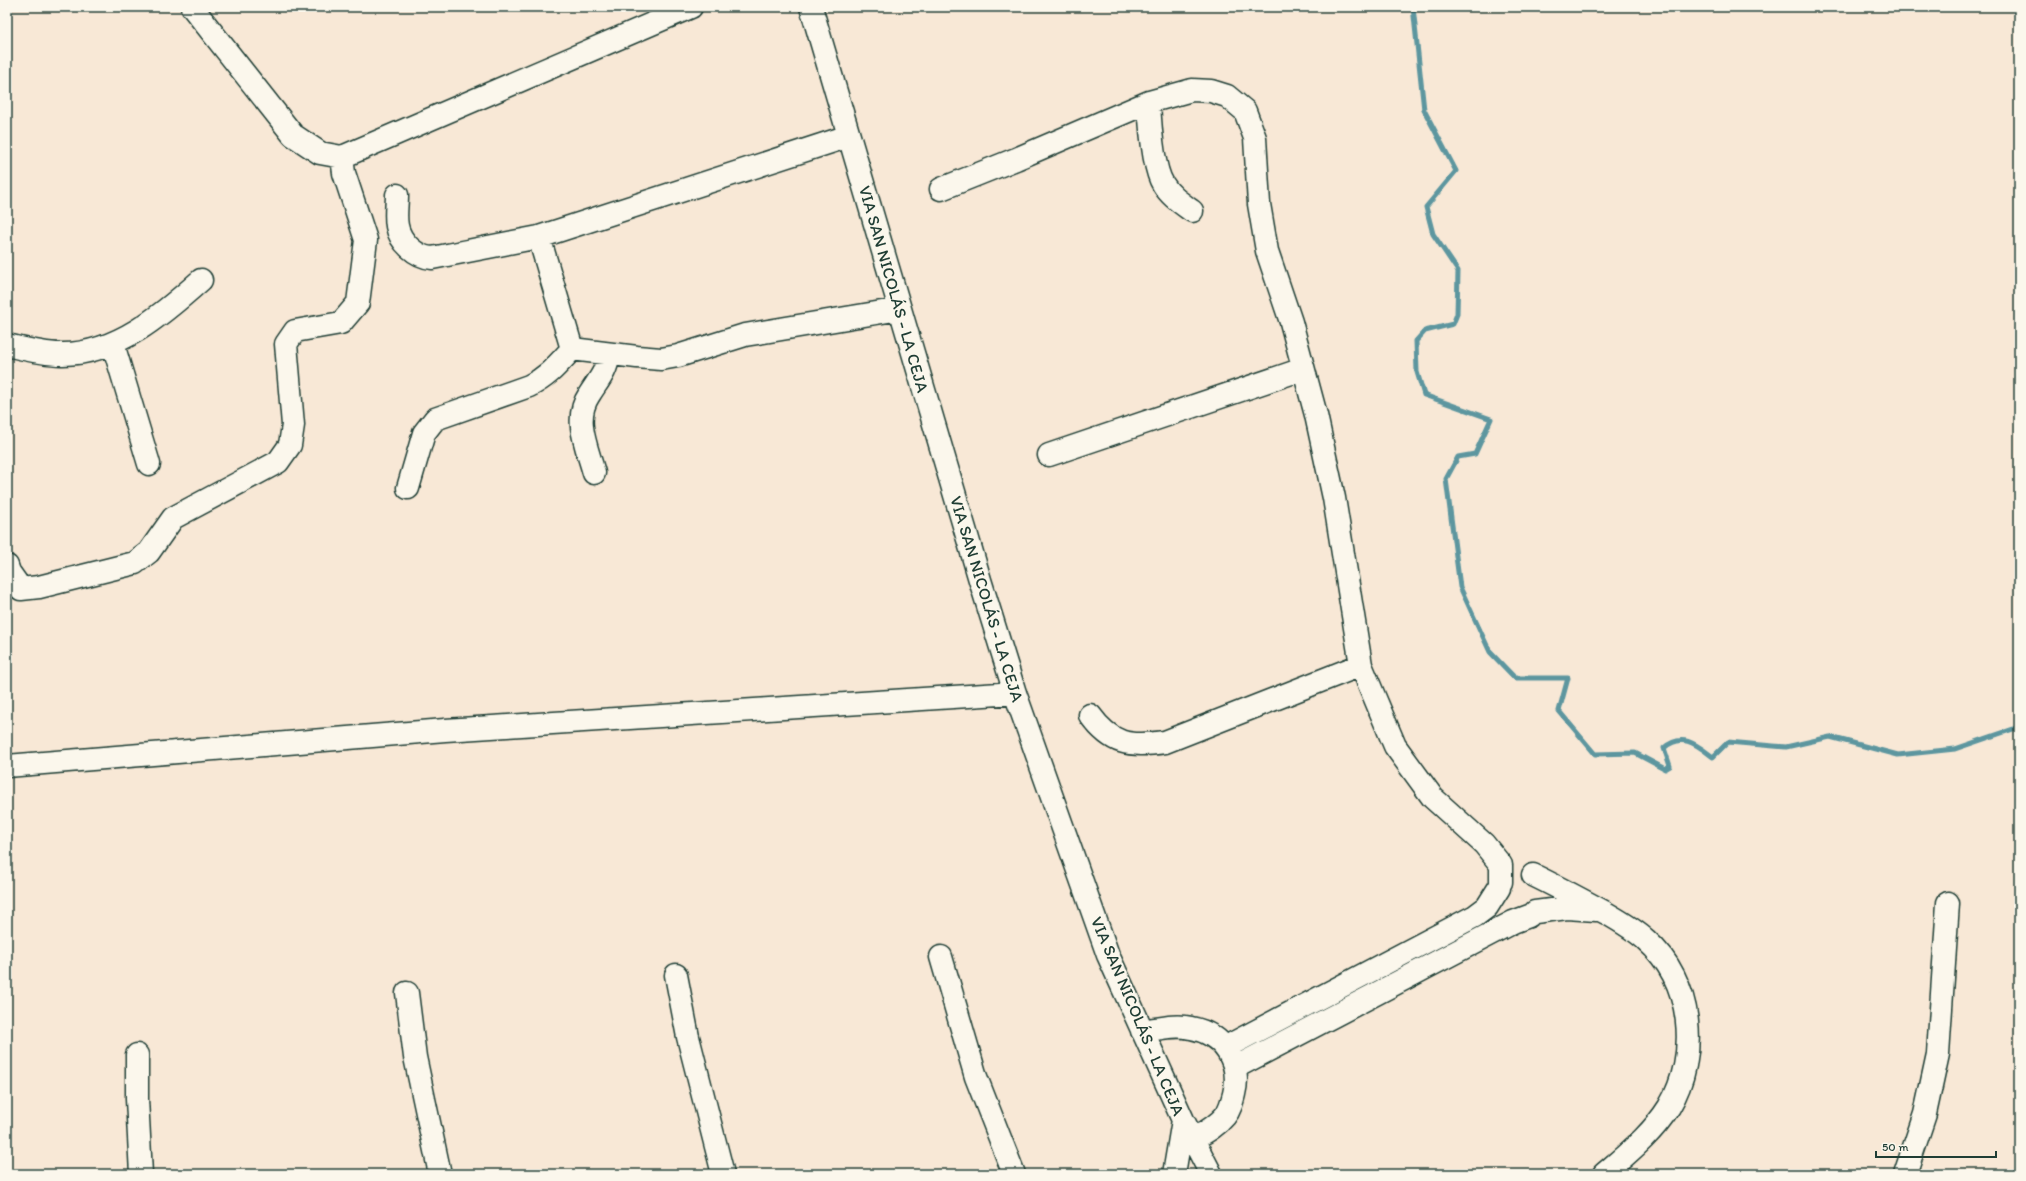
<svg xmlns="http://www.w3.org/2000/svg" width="2026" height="1181" font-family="Itim,sans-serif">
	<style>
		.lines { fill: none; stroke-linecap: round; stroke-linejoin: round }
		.stream { stroke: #5d969f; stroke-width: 5 }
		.minor-casing { stroke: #1f3d34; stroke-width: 25 }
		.minor { stroke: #fbf7ec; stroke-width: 22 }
		.labels { text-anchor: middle; stroke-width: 3.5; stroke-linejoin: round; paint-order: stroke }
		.street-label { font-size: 17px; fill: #1f3d34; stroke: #fbf7ec }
	</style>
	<rect width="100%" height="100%" fill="#f8e8d6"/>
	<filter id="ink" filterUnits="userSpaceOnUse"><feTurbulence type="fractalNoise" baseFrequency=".025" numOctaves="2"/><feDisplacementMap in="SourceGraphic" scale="8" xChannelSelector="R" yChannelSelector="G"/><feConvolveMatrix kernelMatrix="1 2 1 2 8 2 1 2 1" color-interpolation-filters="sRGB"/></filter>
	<g filter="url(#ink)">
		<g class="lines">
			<!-- stream -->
			<path class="stream" d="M1413 7 1424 110 1456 171 1426 207 1433 234 1458 271 1457 314 1453 324 1425 331 1416 341 1417 372 1424 395 1491 419 1475 454 1458 457 1446 479 1460 587 1490 652 1515 678H1568L1559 711 1595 754 1635 753 1665 769 1670 766 1664 748C1683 732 1697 745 1713 757L1728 742 1786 747 1830 737 1898 755 1955 749 2019 727"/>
			<defs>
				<path id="minor" d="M192 7 293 135 320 153 342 157 691 7
					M811 7 980 580 1015 693 1108 955 1183 1120 1211 1174
					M1149 102C1150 122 1153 168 1163 184 1170 196 1181 203 1192 211
					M941 189 1016 159 1149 102 1192 90 1211 91 1227 96 1245 111 1255 138 1259 204 1267 251 1291 322 1316 415 1334 498 1361 665 1395 746 1433 798 1484 844 1501 865V882
					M397 195C397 205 395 216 397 226 400 242 416 257 432 258L539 237 849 136
					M539 237 572 349
					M113 344 149 464
					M7 345C24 349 43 354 61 354 116 355 163 314 201 280
					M1049 455 1303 369
					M594 473C587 447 573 419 589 395 599 379 606 373 609 354
					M408 488 424 433 435 419 529 386C548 377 558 364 572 349L637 357 661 359 678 356 745 335 900 309
					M7 566 9 572 21 589 39 587 135 563 149 552 173 518 278 462 290 445 293 425 286 344 295 331 341 323 358 303 366 240 344 173 342 157
					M1090 715C1112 745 1129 747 1165 742L1361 665
					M7 766 445 730 1015 693
					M1533 875C1558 887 1582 900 1606 913 1620 921 1634 929 1646 940 1693 981 1700 1055 1669 1107 1652 1134 1628 1153 1604 1174
					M1535 912 1567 908 1596 910
					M941 957 976 1077 1014 1174
					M676 975 688 1037 723 1174
					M407 993 415 1057 440 1174
					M1142 1031C1158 1029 1175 1024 1191 1028 1223 1034 1242 1062 1234 1094 1232 1102 1230 1110 1225 1116 1216 1127 1204 1133 1192 1140
					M1226 1047 1475 916 1487 907 1499 888
					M137 1055V1099L141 1174
					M1236 1067 1513 922 1529 916
					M1174 1174 1183 1120
					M1905 1174 1925 1114 1938 1054 1948 903"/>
			</defs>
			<!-- minor casing -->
			<use href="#minor" class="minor-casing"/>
			<!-- minor -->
			<use href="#minor" class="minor"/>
		</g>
	</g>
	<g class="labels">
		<!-- street labels -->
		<g class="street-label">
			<text transform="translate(894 289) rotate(74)" y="6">VIA SAN NICOLÁS - LA CEJA</text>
			<text transform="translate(987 599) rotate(73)" y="6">VIA SAN NICOLÁS - LA CEJA</text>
			<text transform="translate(1138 1016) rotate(67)" y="6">VIA SAN NICOLÁS - LA CEJA</text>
		</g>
	</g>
	<!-- margin -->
	<rect width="2026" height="1181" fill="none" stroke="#fbf7ec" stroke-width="24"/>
	<rect x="12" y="12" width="2002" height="1157" fill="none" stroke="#1f3d34" stroke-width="1.5" filter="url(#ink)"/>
	<!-- scale -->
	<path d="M1876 1151v6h120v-6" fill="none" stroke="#1f3d34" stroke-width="2"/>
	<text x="1882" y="1151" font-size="12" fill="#1f3d34" stroke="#fbf7ec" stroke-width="3" paint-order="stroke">50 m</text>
</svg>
